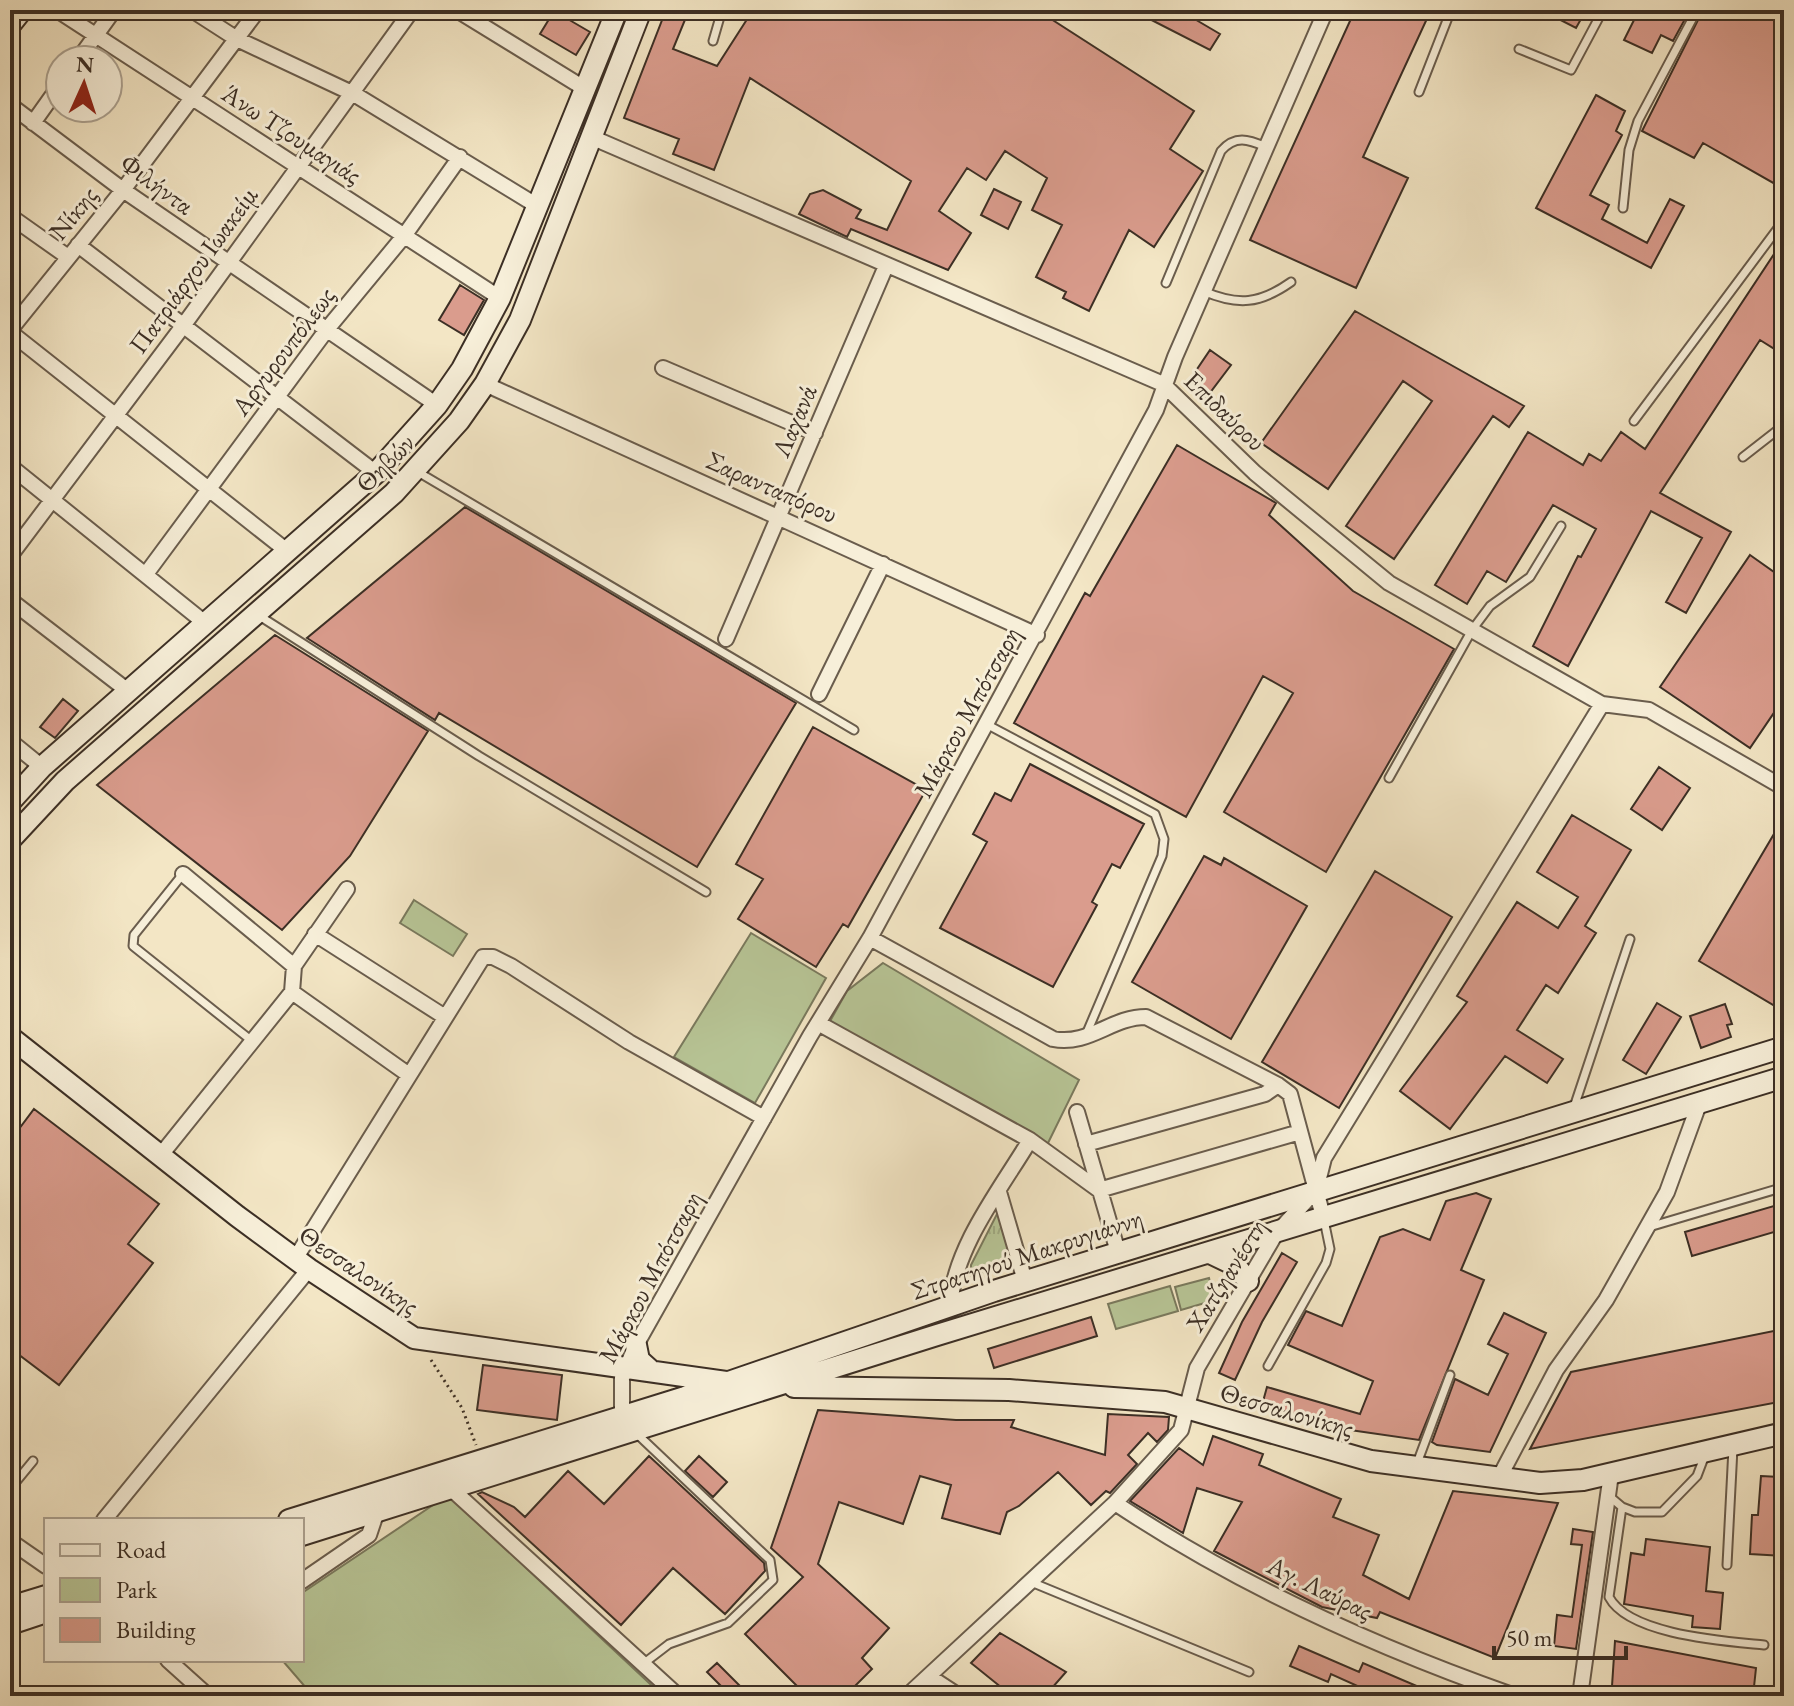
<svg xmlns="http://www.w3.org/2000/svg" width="1794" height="1706" font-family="'EB Garamond',serif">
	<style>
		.grass { fill: url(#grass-tufts); stroke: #7a7a5e; stroke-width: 2 }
		.park { fill: #b8c697; stroke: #7a7a5e; stroke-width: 2 }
		.building { fill: #da9c8d; stroke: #3c2f25; stroke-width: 2 }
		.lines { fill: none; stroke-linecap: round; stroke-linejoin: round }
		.lane-casing { stroke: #6a5d4d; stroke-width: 11 }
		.street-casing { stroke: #6a5d4d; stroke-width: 18 }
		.secondary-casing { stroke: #3c2f25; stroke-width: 24 }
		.path { stroke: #3c2f25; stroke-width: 3; stroke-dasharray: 2 4; stroke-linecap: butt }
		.lane { stroke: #f7efd9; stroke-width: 7 }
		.street { stroke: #f7efd9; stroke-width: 14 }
		.secondary { stroke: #f7efd9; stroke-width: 20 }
		.labels { text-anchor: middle; stroke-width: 6; stroke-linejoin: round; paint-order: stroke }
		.street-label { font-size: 26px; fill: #3c2f25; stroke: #f7efd9 }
	</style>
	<defs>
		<pattern id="grass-tufts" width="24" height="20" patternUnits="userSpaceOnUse" patternTransform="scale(2)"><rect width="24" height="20" fill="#b8c697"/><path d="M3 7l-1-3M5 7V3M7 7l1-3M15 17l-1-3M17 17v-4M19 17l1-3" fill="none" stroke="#9faa82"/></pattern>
	</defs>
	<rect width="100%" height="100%" fill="#f3e6c5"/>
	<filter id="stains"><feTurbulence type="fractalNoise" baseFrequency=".0025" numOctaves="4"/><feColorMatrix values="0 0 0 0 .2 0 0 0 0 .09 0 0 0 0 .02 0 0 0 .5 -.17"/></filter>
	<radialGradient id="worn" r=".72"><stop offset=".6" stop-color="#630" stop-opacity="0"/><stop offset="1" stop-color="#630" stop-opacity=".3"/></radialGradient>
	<!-- grass -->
	<path class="grass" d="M998 1212 1020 1261 971 1276V1265Z"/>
	<!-- park -->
	<path class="park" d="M414 900 467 934 453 956 400 923Z
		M751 933 826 978 755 1103 674 1057Z
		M883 963 1079 1080 1047 1145 829 1023 847 991Z
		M1209 1278 1215 1300 1181 1310 1175 1287Z
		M1170 1286 1178 1311 1116 1329 1108 1304Z
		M448 1495 663 1696H313L282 1660H302V1593Z"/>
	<!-- building -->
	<path class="building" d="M666 10H689L673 49 717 66 753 10H1037L1194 111 1170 149 1203 171 1154 247 1129 230 1089 311 1063 298 1066 292 1036 277 1062 225 1032 210 1047 178 1005 151 986 180 967 168 939 211 971 233 948 270 851 229 847 237 799 214 810 194 823 190 861 210 856 218 887 230 911 181 750 78 714 170 673 154 679 139 624 118Z
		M1132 10H1167L1183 18 1186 14 1220 34 1210 50Z
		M1355 10H1431L1363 157 1408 178 1356 288 1250 240Z
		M1541 10H1586L1576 28Z
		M1639 10H1690L1673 41 1661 35 1652 53 1624 40Z
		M1703 10H1784V189L1703 143 1694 158 1642 131Z
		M554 11 590 32 576 55 540 34Z
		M1596 95 1625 111 1616 131 1622 135 1590 195 1609 205 1602 219 1647 243 1670 199 1684 206 1651 268 1536 208Z
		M994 189 1021 202 1008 229 981 215Z
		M1784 239V355L1760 340 1660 493 1731 532 1686 613 1666 602 1702 538 1651 511 1568 666 1533 646 1578 556 1581 557 1596 529 1553 505 1506 582 1487 571 1467 604 1435 585 1528 432 1583 465 1589 454 1601 461 1621 432 1645 449Z
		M460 285 484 300 464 335 439 320Z
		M1355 311 1524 406 1509 427 1493 416 1394 559 1346 526 1432 401 1403 381 1328 489 1261 443Z
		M1210 350 1231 365 1206 398 1187 384Z
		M1177 445 1276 503 1269 515 1353 591 1454 649 1326 872 1224 812 1293 693 1263 676 1186 817 1014 723 1085 593 1090 596Z
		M465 507 796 703 697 867 439 713 435 720 307 638Z
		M1750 555 1784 579V698L1750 748 1660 687Z
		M275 635 428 731 350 856 282 930 97 785Z
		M63 699 78 711 55 738 40 727Z
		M813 727 926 790 848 927 843 924 816 967 738 919 763 879 736 864Z
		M1030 764 1144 824 1120 868 1112 864 1092 902 1097 905 1053 987 940 928 987 842 973 834 995 793 1011 801Z
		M1659 767 1690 788 1662 830 1631 809Z
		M1572 815 1631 850 1585 926 1596 933 1558 993 1546 985 1517 1030 1563 1059 1547 1083 1505 1056 1450 1129 1400 1091 1467 1002 1457 996 1517 902 1558 928 1578 897 1537 872Z
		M1784 817V990L1775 1006 1699 961Z
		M1204 856 1221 865 1224 858 1307 906 1231 1039 1132 982Z
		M1375 871 1452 917 1339 1108 1262 1062Z
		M1657 1003 1681 1017 1646 1074 1623 1060Z
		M1725 1004 1732 1024 1727 1025 1731 1037 1701 1048 1690 1016Z
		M34 1109 159 1204 128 1244 153 1263 59 1385 10 1348V1141Z
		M1476 1193 1491 1199 1461 1270 1484 1280 1419 1440 1350 1430 1262 1405 1267 1387 1360 1414 1373 1381 1288 1345 1306 1311 1342 1326 1380 1237 1403 1229 1430 1240 1446 1201Z
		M1784 1203V1229L1692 1256 1685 1232Z
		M1282 1253 1297 1262 1262 1322 1235 1380 1219 1373 1242 1322Z
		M1504 1313 1546 1333 1490 1452 1437 1445 1432 1442 1455 1379 1488 1395 1508 1354 1488 1344Z
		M1091 1317 1097 1336 994 1368 988 1349Z
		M1784 1329V1401L1530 1449 1571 1372Z
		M483 1365 562 1375 557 1420 477 1410Z
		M818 1410 956 1420H1014L1011 1427 1105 1455 1108 1414 1169 1417 1168 1430 1157 1442 1148 1433 1128 1455 1137 1464 1110 1493 1106 1491 1091 1505 1058 1472 1019 1506 1007 1512 1000 1534 942 1518 951 1485 920 1476 903 1524 839 1502 818 1564 889 1628 862 1658 872 1669 845 1696H807L745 1634 803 1577 771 1548Z
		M1213 1436 1263 1454 1259 1465 1341 1499 1333 1517 1379 1535 1363 1575 1409 1599 1453 1491 1558 1503 1495 1658 1380 1612 1377 1618 1322 1607 1214 1551 1242 1502 1197 1488 1183 1533 1130 1501 1179 1448 1203 1465Z
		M649 1456 764 1563 765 1571 725 1614 673 1568 621 1625 478 1494 482 1492 514 1507 525 1517 568 1471 604 1504Z
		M699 1456 727 1482 713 1497 685 1471Z
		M1761 1476 1780 1477 1778 1512H1784V1556L1750 1554 1752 1515H1758Z
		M1573 1529 1593 1532 1576 1649 1554 1646 1557 1615 1572 1617 1582 1545 1571 1544Z
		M1646 1539 1710 1547 1706 1591 1723 1593 1720 1629 1692 1627 1693 1616 1624 1604 1631 1553 1644 1555Z
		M1000 1633 1066 1672 1045 1696H1012L971 1663Z
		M1615 1641 1756 1668 1753 1696H1639L1612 1686Z
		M1299 1646 1359 1672 1363 1663 1440 1696H1359L1362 1688 1331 1674 1328 1682 1290 1666Z
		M717 1663 739 1685 729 1694 707 1672Z"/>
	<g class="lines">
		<defs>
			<path id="lane" d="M713 41 722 10
				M1519 49 1571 70 1603 10
				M1419 92 1451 10
				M1623 208 1629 150 1638 121 1697 10
				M1166 283 1221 151C1235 135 1248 139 1266 147
				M1203 291C1238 306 1260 304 1291 282
				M1634 421 1784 220
				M1743 457 1784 425
				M418 472 854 730
				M258 615 479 756 706 892
				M988 725 1155 814 1164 839 1162 856 1085 1037
				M1389 778 1472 630 1490 606 1530 577 1561 526
				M183 874 134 935 133 946 252 1041
				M1573 1110 1630 939
				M1649 1227 1784 1187
				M1268 1366 1326 1263 1330 1249 1324 1220
				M636 1433 770 1560 773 1580 728 1623 669 1644 643 1664
				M1416 1466 1450 1375
				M10 1489 33 1461
				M1609 1496 1622 1507 1609 1597C1629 1635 1725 1641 1764 1645
				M1622 1507 1635 1512H1662L1697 1476 1705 1455
				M1727 1565 1733 1448
				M1031 1582 1249 1672"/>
			<path id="street" d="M57 10 500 298
				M192 10 237 39 354 94 539 207
				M457 10 587 90
				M78 60 114 10
				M10 105 123 190 437 405
				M33 123 60 85
				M591 137 1163 384 1255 473 1389 583 1602 704 1649 710 1784 788
				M10 216 68 257
				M78 245 376 473
				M10 330 123 190 258 10
				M10 332 287 551
				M663 368 815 433
				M485 384 1037 635
				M10 466 205 623
				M10 556 183 326 412 10
				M146 574 328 328 404 236 460 157
				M10 600 128 691
				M726 639 886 266
				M819 694 883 564
				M10 741 42 767
				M315 934 445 1017
				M870 938 1053 1039C1089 1046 1111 1017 1146 1017L1278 1085 1290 1094 1324 1220
				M294 966 347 889
				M292 992 409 1075
				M818 1023 1030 1140 1099 1190 1300 1132
				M1077 1112 1118 1252
				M1086 1144 1265 1094 1278 1085
				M160 1156 292 992 294 966 183 874
				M999 1192 1025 1281
				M295 1259 483 957H493L511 966 629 1042 764 1118
				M950 1305C955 1246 1000 1190 1030 1140
				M622 1417V1378L636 1345 810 1036 870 938 1156 410 1175 357 1326 10
				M1499 1478 1556 1370 1606 1300 1667 1192 1699 1104
				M446 1484 678 1696
				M1115 1503C1238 1585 1375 1647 1515 1696
				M104 1520 309 1269
				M10 1541 46 1566
				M302 1581 369 1535 377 1511
				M168 1660 208 1696
				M930 1677 959 1696
				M907 1696 1115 1503 1181 1430 1197 1368 1275 1235 1316 1190 1324 1158 1602 704
				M1580 1696 1611 1474"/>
			<path id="secondary" d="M10 25 22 10
				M10 802 42 767 376 473 437 405 462 369 500 298 617 10
				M10 840 65 781 394 493 459 421 485 384 520 320 641 10
				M10 1037 237 1216 309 1269 414 1338 726 1382
				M1212 1254 1235 1265 1248 1281
				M636 1345 639 1360 649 1369
				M794 1387 1009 1390 1165 1402 1371 1461 1540 1483 1583 1480 1784 1433
				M289 1520 685 1397 994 1291 1784 1047
				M302 1535 937 1335 1784 1077
				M10 1607 46 1596
				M10 1624 46 1612"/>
		</defs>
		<!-- lane casing -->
		<use href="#lane" class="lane-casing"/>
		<!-- street casing -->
		<use href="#street" class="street-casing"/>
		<!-- secondary casing -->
		<use href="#secondary" class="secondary-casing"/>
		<!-- path -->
		<path class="path" d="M431 1360 462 1408 476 1445"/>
		<!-- lane -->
		<use href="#lane" class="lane"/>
		<!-- street -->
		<use href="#street" class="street"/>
		<!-- secondary -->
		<use href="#secondary" class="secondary"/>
	</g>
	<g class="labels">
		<!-- street labels -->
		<g class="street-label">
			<text transform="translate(292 134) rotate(33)" y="9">Άνω Τζουμαγιάς</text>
			<text transform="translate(157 184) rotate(36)" y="9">Φιλήντα</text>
			<text transform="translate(73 213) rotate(-51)" y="9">Νίκης</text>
			<text transform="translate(193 270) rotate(-54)" y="9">Πατριάρχου Ιωακείμ</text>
			<text transform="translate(283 351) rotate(-53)" y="9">Αργυρουπόλεως</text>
			<text transform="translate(1225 411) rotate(44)" y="9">Επιδαύρου</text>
			<text transform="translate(794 421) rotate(-67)" y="9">Λαχανά</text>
			<text transform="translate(385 463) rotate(-45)" y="9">Θηβών</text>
			<text transform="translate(772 487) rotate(24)" y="9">Σαρανταπόρου</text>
			<text transform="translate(967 712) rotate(-61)" y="9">Μάρκου Μπότσαρη</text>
			<text transform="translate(1027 1254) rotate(-18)" y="9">Στρατηγού Μακρυγιάννη</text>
			<text transform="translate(359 1270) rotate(34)" y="9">Θεσσαλονίκης</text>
			<text transform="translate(1226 1275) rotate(-58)" y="9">Χατζηανέστη</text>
			<text transform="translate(650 1277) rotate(-62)" y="9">Μάρκου Μπότσαρη</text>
			<text transform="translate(1287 1410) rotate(16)" y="9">Θεσσαλονίκης</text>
			<text transform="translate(1320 1588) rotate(26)" y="9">Αγ. Λαύρας</text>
		</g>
	</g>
	<!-- margin -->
	<rect width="1794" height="1706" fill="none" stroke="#f3e6c5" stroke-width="40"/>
	<rect x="12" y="12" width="1770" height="1682" fill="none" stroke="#3c2f25" stroke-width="4"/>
	<rect x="20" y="20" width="1754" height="1666" fill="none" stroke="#3c2f25" stroke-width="2"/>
	<!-- legend -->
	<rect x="44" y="1518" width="260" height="144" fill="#f7efd9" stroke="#aca291" stroke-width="2"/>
	<rect x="60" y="1544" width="40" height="12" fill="#f7efd9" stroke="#aca291" stroke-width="2"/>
	<text x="116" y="1558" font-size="24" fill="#3c2f25">Road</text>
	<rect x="60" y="1578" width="40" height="24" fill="#b8c697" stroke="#aca291" stroke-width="2"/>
	<text x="116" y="1598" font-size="24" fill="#3c2f25">Park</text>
	<rect x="60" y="1618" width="40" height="24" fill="#da9c8d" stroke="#aca291" stroke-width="2"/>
	<text x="116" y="1638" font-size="24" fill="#3c2f25">Building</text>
	<!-- north arrow -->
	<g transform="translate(84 84) rotate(3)"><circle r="38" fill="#f7efd9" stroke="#aca291" stroke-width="2"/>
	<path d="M0-6L14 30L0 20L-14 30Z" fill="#8f2418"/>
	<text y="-12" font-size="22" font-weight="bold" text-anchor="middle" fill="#3c2f25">N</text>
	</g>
	<!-- scale -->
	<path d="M1494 1646v12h132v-12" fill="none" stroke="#3c2f25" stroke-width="4"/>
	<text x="1506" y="1646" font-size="24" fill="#3c2f25" stroke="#f7efd9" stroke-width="6" paint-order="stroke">50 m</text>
	<rect width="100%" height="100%" filter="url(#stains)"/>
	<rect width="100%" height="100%" fill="url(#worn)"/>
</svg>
